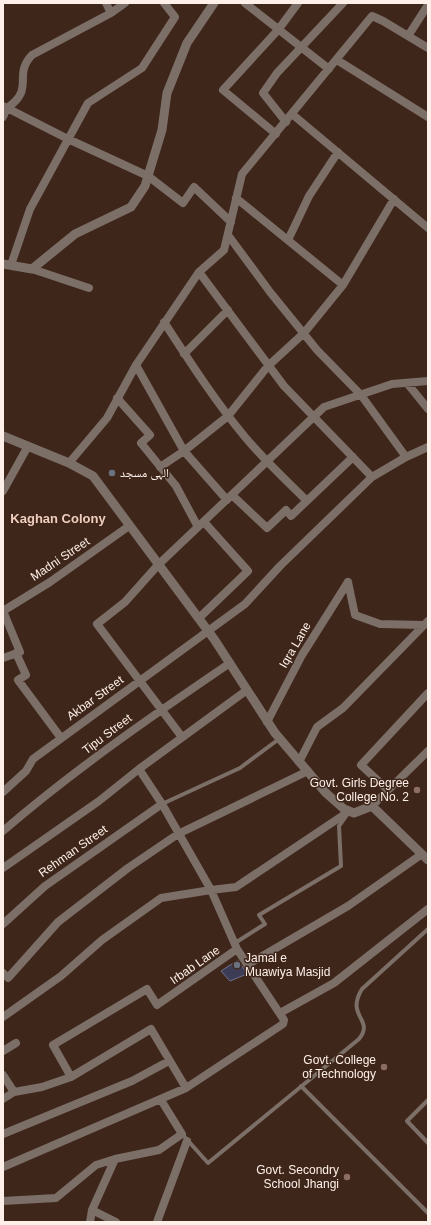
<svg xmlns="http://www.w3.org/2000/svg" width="431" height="1225" font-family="Arial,'Noto Naskh Arabic',sans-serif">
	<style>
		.building { fill: #3d3c56; stroke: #71718e }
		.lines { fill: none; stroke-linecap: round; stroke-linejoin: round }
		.service { stroke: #7c6f68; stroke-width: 4 }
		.minor { stroke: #7c6f68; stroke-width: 8 }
		.tertiary { stroke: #7c6f68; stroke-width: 9 }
		.worship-dot { fill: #6b7280; stroke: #3f261a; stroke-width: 1.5 }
		.education-dot { fill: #8d6e63; stroke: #3f261a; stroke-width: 1.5 }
		.labels { text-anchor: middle; stroke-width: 3; stroke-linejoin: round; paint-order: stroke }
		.poi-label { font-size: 12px; fill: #fef0e9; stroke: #3f261a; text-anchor: end }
		.street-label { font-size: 12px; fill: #fef0e9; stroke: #3f261a }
		.neighbourhood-label { font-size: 13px; font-weight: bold; fill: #f0cebf; stroke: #3f261a }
	</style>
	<rect width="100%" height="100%" fill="#3f261a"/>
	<!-- building -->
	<path class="building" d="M238 960 247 974 230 981 221 971Z"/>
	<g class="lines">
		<!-- service -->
		<path class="service" d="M162 804 240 768 279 739
			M235 943 265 924 259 915 341 866 339 826 346 816
			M301 1086 428 1213
			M428 1100 407 1121 428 1143
			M182 1134 208 1163 359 1039C375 1019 345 1017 362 989L428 929"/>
		<!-- minor -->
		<path class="minor" d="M106 3 111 13 32 55C12 76 36 88 7 108L68 139 148 176 183 203 194 187 231 222
			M245 3 329 69
			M111 13 125 3
			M408 36 428 5
			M337 60 428 117
			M3 106 7 108 3 117
			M292 114 428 228
			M286 122 263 93 277 73 343 3
			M276 134 223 90 278 30 298 3
			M236 198 343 285
			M228 235 270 292 317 350 361 395 406 457
			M288 240 309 196 338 152
			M11 265 30 209 88 103 142 68 175 17 164 3
			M32 269 89 288
			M199 272 284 386 372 477
			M164 322C190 362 215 401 245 437 264 460 286 480 307 501
			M184 354 228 310
			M136 365 184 451 227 500
			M407 383 428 409
			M117 398 150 435 141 443 176 486 198 527
			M69 463 107 418 136 365 199 272 224 250 242 174 372 16 383 21 428 48
			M160 467 184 451 228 416 268 366 304 333 343 285 394 199
			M3 491 28 446
			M232 495 267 528 286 510 291 516 353 457
			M348 582 355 615 380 624 424 625
			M3 611 50 582 129 526
			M199 618 248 571 204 522
			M16 653 26 675 18 680 61 738
			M3 658 20 652 3 611
			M267 722 302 655 348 582
			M182 737 97 624 125 602 158 565 324 407 392 384 428 381
			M299 762 317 727 343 708 428 621
			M388 790 361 765 428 693
			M3 792 26 771 33 759 245 604 280 566 372 477 406 457 428 447
			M372 806 428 751
			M3 831C75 769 152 716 230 663
			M3 868 99 801 139 769
			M3 924 45 886 162 804
			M247 965 348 906 422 854
			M3 973 8 978 58 922 128 868 178 834 308 771
			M280 1013 334 983 428 909
			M3 1017 61 976 102 940 161 898 211 890 162 804 139 769 247 690
			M3 1051 16 1043
			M3 1075 14 1092
			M71 1077 53 1045 147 989 157 1005 237 949 211 890 236 887 348 812
			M3 1099 14 1092 42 1087 71 1077 151 1029 186 1088
			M3 1134 132 1081 169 1061
			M3 1167 186 1088 283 1024 284 1020 237 949
			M3 1201 56 1198 96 1165 115 1159
			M90 1222 92 1210
			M116 1222 92 1210 115 1159 159 1150 182 1134 161 1100
			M157 1222 187 1141"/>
		<!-- tertiary -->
		<path class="tertiary" d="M3 264 32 269 75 234 131 207 145 186 148 176 162 130 167 93 187 43 214 3
			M3 436 69 463 93 476 214 639 275 733 326 793 344 809 354 813 372 806 428 860"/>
	</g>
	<!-- markers -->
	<g class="worship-dot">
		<circle cx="112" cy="473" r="4"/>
		<circle cx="237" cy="965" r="4"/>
	</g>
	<g class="education-dot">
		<circle cx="417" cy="790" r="4"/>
		<circle cx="384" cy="1067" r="4"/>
		<circle cx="347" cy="1177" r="4"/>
	</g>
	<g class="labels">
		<!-- poi labels -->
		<g class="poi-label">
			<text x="120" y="477" text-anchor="start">الہی مسجد</text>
			<text x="409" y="787">Govt. Girls Degree<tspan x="409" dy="14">College No. 2</tspan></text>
			<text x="245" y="962" text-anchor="start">Jamal e<tspan x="245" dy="14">Muawiya Masjid</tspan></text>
			<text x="376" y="1064">Govt. College<tspan x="376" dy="14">of Technology</tspan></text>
			<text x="339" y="1174">Govt. Secondry<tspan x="339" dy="14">School Jhangi</tspan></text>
		</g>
		<!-- street labels -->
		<g class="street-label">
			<text transform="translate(60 559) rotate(-34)" y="4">Madni Street</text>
			<text transform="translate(295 645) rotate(-60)" y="4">Iqra Lane</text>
			<text transform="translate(95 698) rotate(-36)" y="4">Akbar Street</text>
			<text transform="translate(107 734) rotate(-37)" y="4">Tipu Street</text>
			<text transform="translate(73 851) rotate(-35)" y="4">Rehman Street</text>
			<text transform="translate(195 965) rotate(-35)" y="4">Irbab Lane</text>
		</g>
		<!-- neighbourhood labels -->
		<g class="neighbourhood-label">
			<text x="58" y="523">Kaghan Colony</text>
		</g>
	</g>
	<!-- border -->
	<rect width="431" height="1225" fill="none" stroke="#fef0e9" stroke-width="8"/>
</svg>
